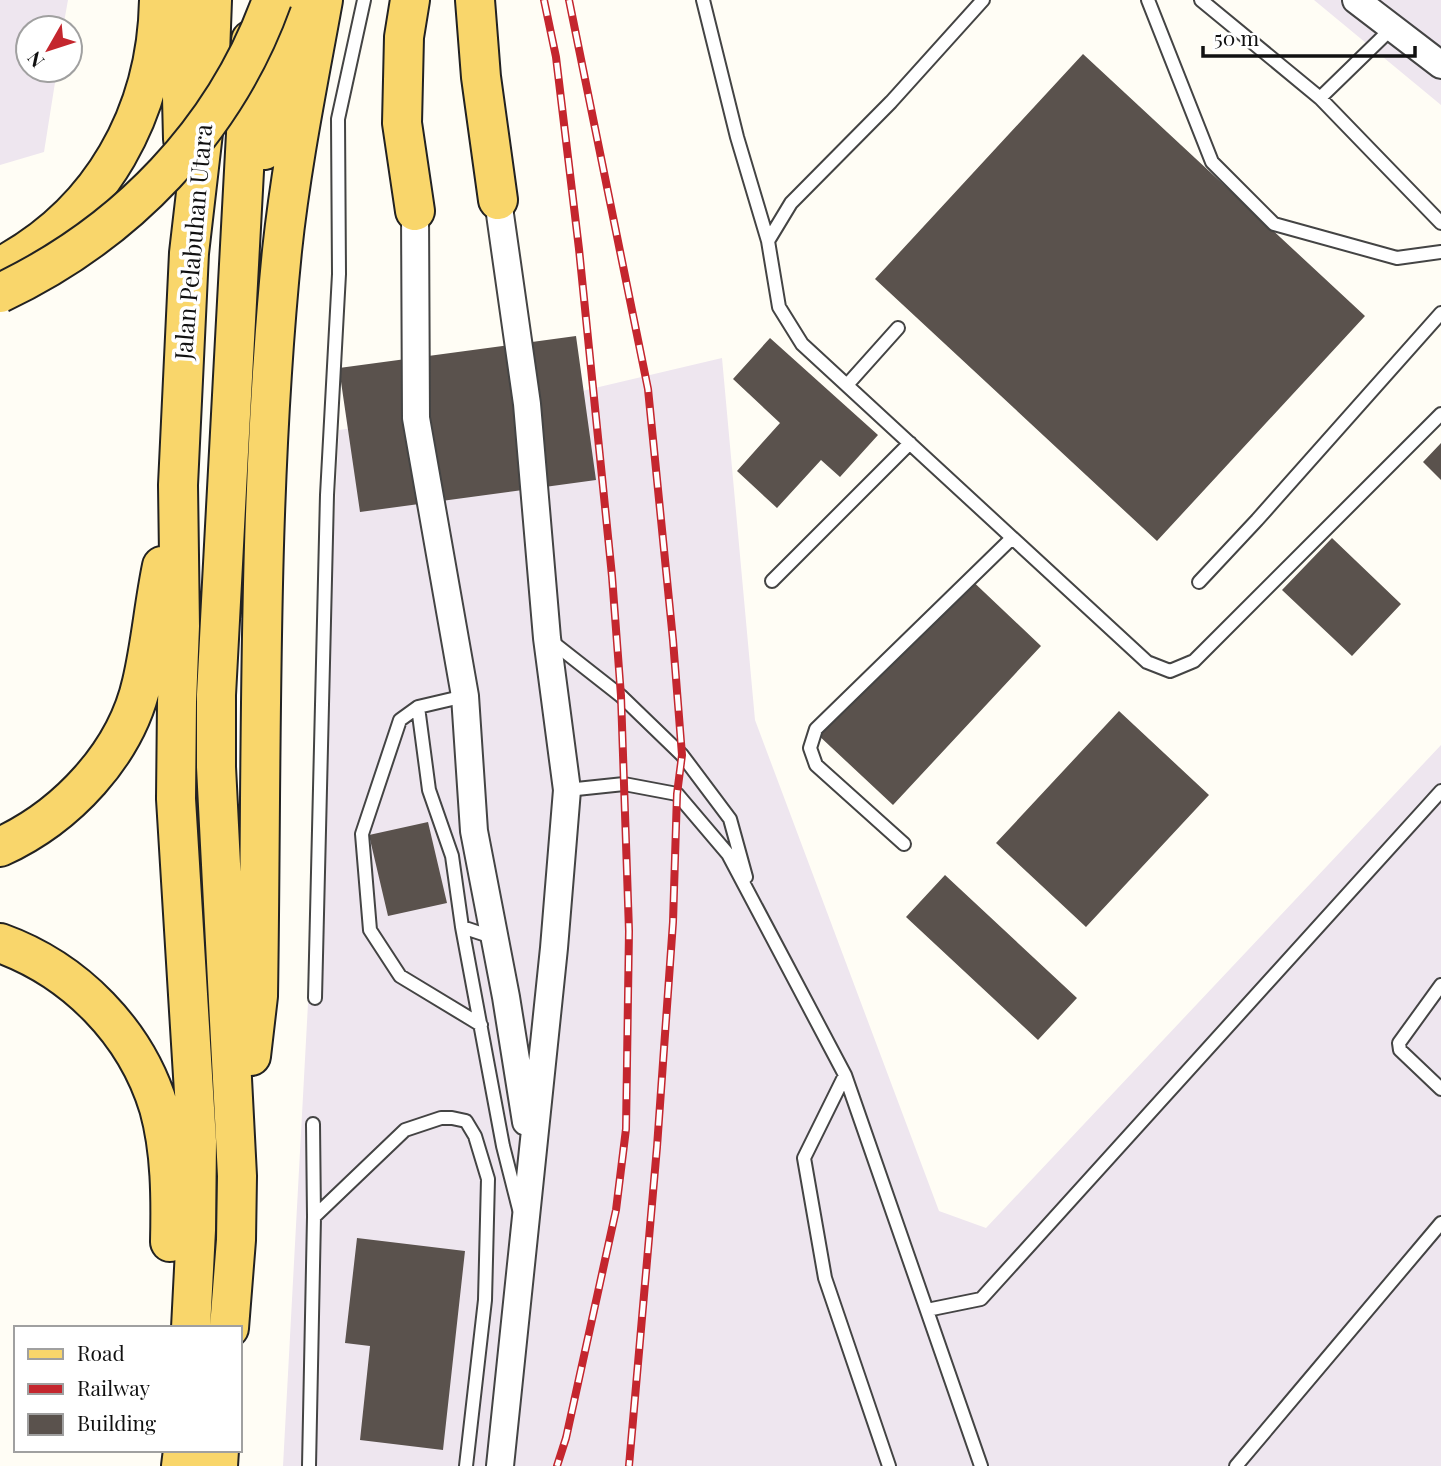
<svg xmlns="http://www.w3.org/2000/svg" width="1441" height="1466" font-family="'Playfair Display',serif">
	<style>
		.industrial { fill: #eee6ef }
		.building { fill: #5a524d }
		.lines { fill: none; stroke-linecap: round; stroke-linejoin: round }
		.lane-casing { stroke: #444; stroke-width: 16 }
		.street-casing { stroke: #444; stroke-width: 30 }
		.primary-casing { stroke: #222; stroke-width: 42 }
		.lane { stroke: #fff; stroke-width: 12 }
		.street { stroke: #fff; stroke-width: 26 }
		.primary { stroke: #f9d66b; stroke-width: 38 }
		.rail-casing { stroke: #c4262e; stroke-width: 8 }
		.rail { stroke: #fff; stroke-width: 5; stroke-dasharray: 16; stroke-linecap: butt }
		.primary-bridge-casing { stroke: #222; stroke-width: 42; stroke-linecap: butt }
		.primary-bridge { stroke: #f9d66b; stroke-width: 38 }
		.labels { text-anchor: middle; stroke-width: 7; stroke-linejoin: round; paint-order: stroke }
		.street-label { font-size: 24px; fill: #111; stroke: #fff }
	</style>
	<rect width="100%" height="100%" fill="#fffdf5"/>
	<!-- industrial -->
	<path class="industrial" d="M0 0H68L63 28H28V70H57L44 152 0 165Z
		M1314 0H1441V105Z
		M722 358 755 720 939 1211 986 1228 1441 745V1466H283L339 430 527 404Z"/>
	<!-- building -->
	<path class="building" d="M1083 54 1365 316 1157 541 875 279Z
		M576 336 596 480 360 512 339 368Z
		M770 338 878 435 840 477 821 460 777 508 737 471 780 423 733 379Z
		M1441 443V480L1423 462Z
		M1332 538 1401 604 1352 656 1282 590Z
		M965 574 1041 646 893 805 816 733Z
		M1119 711 1209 795 1086 927 996 843Z
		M428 822 447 903 388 916 369 835Z
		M945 875 1077 998 1038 1040 906 917Z
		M357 1238 465 1251 443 1450 360 1440 370 1346 345 1343Z"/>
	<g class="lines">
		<defs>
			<path id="lane" d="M703 0 737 137 768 241
				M983 0 891 102 791 203 768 241 779 307 802 344 1147 662 1170 671 1194 661 1441 414
				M1148 0 1212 162 1274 224 1397 258 1441 252
				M1201 0 1320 98 1392 28
				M1320 98 1441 223
				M847 385 898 328
				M772 581 910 443
				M1199 582 1257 520 1441 313
				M551 641 621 696 682 755 730 819 746 877
				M465 696 418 707 429 790 452 856 462 927 503 1146 519 1209
				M418 707 400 720 362 834 370 930 400 976 481 1025
				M567 790 624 784 677 794 728 854 845 1075 981 1466
				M904 844 816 765 810 748 816 729 1011 539
				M462 927 495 938
				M1441 985 1399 1043 1400 1050 1441 1089
				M315 998 327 495 339 274 338 119 364 0
				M845 1075 804 1158 825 1278 889 1466
				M314 1217 405 1130 441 1118H452L466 1121 475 1136 488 1179 485 1300 466 1466
				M927 1310 981 1299 1441 791
				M309 1466 314 1217 313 1124
				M1236 1466 1441 1223"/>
			<path id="street" d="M1356 0 1441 65
				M498 200 527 404 547 638 567 790 554 948 500 1466
				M415 211 416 418 465 696 474 831 506 997 526 1122"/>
			<path id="primary" d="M410 0 404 37 402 123 415 211
				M475 0 481 77 498 200
				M180 14 183 139
				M264 150 278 85 289 0
				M0 267C102 213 157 113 159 0
				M0 847C66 817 126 754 142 682 151 644 154 604 162 566
				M0 943C75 970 136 1032 159 1108 171 1151 171 1198 170 1242
				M251 1056 258 996C262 748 257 498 282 251 291 166 308 83 323 0
				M191 1328 196 1230 197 1141 176 799 177 702 180 626 178 485 189 253 209 81 212 0
				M229 1328 236 1240 237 1176 216 767V695L251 40
				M181 1466 183 1450
				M218 1466 219 1450"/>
		</defs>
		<!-- lane casing -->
		<use href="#lane" class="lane-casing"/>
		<!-- street casing -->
		<use href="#street" class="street-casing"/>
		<!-- primary casing -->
		<use href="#primary" class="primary-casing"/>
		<!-- lane -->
		<use href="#lane" class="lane"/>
		<!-- street -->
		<use href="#street" class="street"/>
		<!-- primary -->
		<use href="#primary" class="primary"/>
		<defs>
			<path id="rail" d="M544 0 556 57 579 249 612 576 621 696 629 931 626 1129 616 1210 566 1438 557 1466
				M569 0 648 389 673 640 682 755 677 794 673 922 657 1147 629 1466"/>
		</defs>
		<!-- rail casing -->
		<use href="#rail" class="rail-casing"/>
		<!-- rail -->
		<use href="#rail" class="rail"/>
		<defs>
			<path id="primary-bridge" d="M0 293C125 234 225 131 272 0"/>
		</defs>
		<!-- primary-bridge casing -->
		<use href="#primary-bridge" class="primary-bridge-casing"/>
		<!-- primary-bridge -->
		<use href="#primary-bridge" class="primary-bridge"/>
	</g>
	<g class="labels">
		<!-- street labels -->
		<g class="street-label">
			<text transform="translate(194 242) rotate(-85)" y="8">Jalan Pelabuhan Utara</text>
		</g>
	</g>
	<!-- legend -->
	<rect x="14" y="1326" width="228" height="126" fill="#ffffff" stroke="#a0a0a0" stroke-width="2"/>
	<rect x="28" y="1349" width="35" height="10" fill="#f9d66b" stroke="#a0a0a0" stroke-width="2"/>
	<text x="77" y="1361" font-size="21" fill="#111111">Road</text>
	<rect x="28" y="1384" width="35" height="10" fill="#c4262e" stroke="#a0a0a0" stroke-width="2"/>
	<text x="77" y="1396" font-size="21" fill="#111111">Railway</text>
	<rect x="28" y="1414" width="35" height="21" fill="#5a524d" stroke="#a0a0a0" stroke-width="2"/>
	<text x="77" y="1431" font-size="21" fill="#111111">Building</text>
	<!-- north arrow -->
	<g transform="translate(49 49) rotate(231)"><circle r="33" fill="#ffffff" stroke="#a0a0a0" stroke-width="2"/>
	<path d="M0-5L12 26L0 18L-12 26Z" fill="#c4262e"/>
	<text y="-10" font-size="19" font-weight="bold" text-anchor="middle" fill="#111111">N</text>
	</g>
	<!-- scale -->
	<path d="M1203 46v10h212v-10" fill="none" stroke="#111111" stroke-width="3.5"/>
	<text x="1214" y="46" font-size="21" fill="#111111" stroke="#ffffff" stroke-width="5" paint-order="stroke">50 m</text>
</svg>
